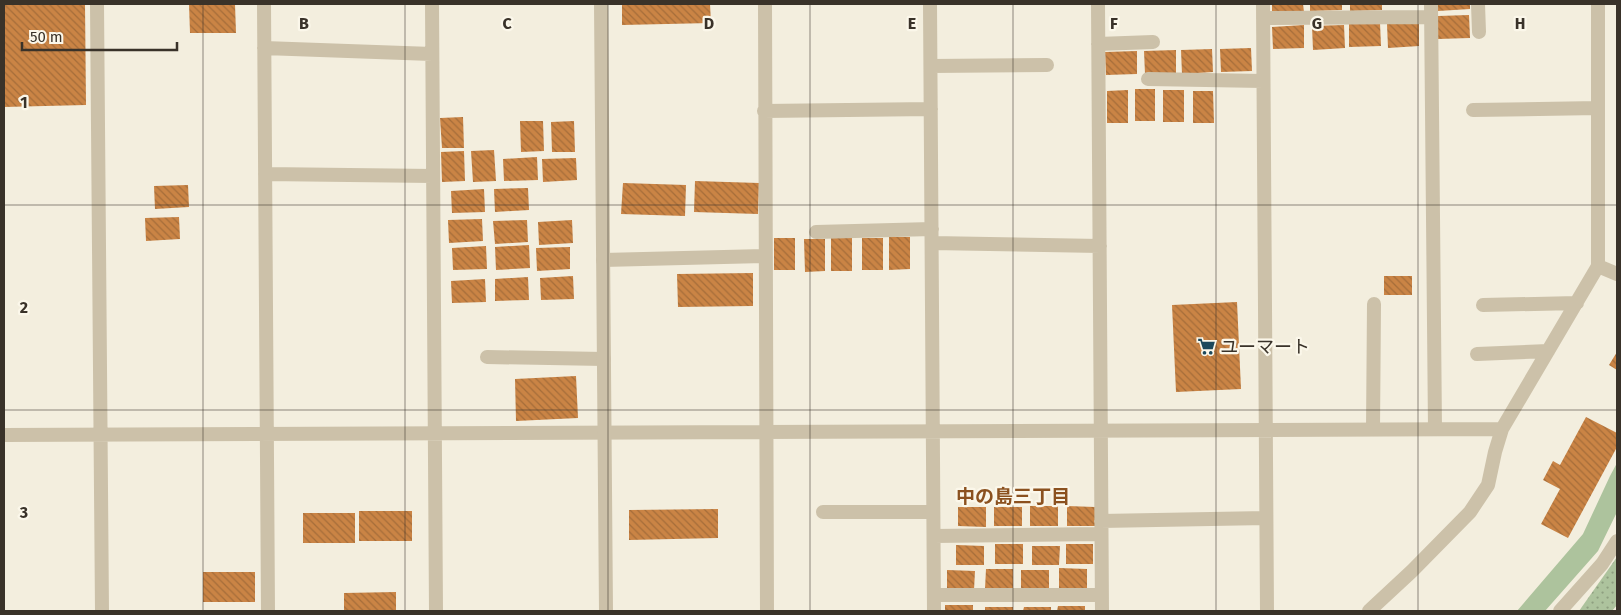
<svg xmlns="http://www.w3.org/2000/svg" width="1621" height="615" font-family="'Fira Sans','Noto Sans JP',sans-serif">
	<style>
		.green { fill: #adc39d }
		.garden { fill: url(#garden-dots) }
		.building { fill: url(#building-back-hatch) }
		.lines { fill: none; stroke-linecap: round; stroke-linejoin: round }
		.minor { stroke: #ccc1a9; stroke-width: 14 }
		.tertiary { stroke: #ccc1a9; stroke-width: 14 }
		.grid { fill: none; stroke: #393229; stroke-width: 1; stroke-opacity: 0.55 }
		.labels { text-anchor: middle; stroke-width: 4.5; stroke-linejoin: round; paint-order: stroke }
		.poi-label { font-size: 18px; fill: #393229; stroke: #fbf7ea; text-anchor: start }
		.neighbourhood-label { font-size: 19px; font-weight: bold; fill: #8b511f; stroke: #fbf7ea }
		.grid-label { font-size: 16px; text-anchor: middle; font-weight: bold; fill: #393229; stroke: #fbf7ea; stroke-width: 4.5; stroke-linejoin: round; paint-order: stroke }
	</style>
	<defs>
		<pattern id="garden-dots" width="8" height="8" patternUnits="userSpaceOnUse" patternTransform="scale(1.25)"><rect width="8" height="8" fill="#adc39d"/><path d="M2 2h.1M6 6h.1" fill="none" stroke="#8e9f80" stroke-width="1.8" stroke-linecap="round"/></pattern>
		<pattern id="building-back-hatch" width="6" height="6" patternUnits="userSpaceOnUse" patternTransform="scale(1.25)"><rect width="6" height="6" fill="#ca8445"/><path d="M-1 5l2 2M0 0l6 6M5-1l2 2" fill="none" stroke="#a56d3a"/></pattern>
	</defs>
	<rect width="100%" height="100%" fill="#f3eede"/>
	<!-- green -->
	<path class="green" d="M1617 463V512L1598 551 1545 611H1517L1583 534 1610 476Z"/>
	<!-- garden -->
	<path class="garden" d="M1617 557V605L1612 611H1579Z"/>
	<!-- building -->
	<path class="building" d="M4 4H85L86 105 4 107Z
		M189 4H235L236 33H190Z
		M622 4H710L711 23 622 25Z
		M1272 4H1303L1304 12 1272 14Z
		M1310 4H1342V10L1310 11Z
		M1350 4H1382V10L1350 11Z
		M1438 4H1470V9L1438 11Z
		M1469 15 1470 38 1438 39V16Z
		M1380 23 1381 46 1349 47V24Z
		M1419 23V46L1388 48 1387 24Z
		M1304 25V48L1273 49 1272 27Z
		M1344 25 1345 48 1313 50 1312 26Z
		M1251 48 1252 71 1221 72 1220 49Z
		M1212 49 1213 72 1182 74 1181 50Z
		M1176 50V73L1145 74 1144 51Z
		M1137 51V74L1106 75 1105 52Z
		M1135 89H1155V121H1135Z
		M1128 90V123H1107V91Z
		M1163 90H1184V122H1163Z
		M1193 91H1213L1214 123H1193Z
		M463 117 464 148H442L440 118Z
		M520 121H543L544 151 521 152Z
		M574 121 575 152H552L551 122Z
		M494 150 496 181 473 182 471 151Z
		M464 151 465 181 442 182 441 152Z
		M537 157 538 180 504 181 503 159Z
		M576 158 577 180 543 182 542 159Z
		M695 181 759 183 758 214 694 212Z
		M623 183 686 185 685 216 621 214Z
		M188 185 189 207 155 209 154 186Z
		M528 188 529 210 495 212 494 189Z
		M484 189 485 212 452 213 451 191Z
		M179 217 180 239 146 241 145 218Z
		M482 219 483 241 449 243 448 220Z
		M527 220 528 242 495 244 493 221Z
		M572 220 573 243 539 245 538 222Z
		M889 237H910V269L889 270Z
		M774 238H795V270H774Z
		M831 238H852V271H831Z
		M862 238H883V270H862Z
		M804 239H825V271L805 272Z
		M529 245 530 268 496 270 495 247Z
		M486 246 487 269 453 270 452 248Z
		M570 247V269L537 271 536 248Z
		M753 273V306L678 307 677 274Z
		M573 276 574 299 541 300 540 278Z
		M1384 276H1412V295H1384Z
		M528 277 529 300 495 301V279Z
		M485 279 486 302 452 303 451 281Z
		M1237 302 1241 389 1176 392 1172 305Z
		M1617 352V370L1609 365Z
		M576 376 578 418 516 421 515 379Z
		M1586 417 1617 433V447L1568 538 1541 524 1560 489 1543 480 1553 461 1560 465Z
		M1030 506H1058V526H1030Z
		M1067 506 1095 507V526H1067Z
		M958 507H986V527L958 526Z
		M994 507H1022V526H994Z
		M718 509V538L629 540V510Z
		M359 511H412V541H359Z
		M303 513H355V543H303Z
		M995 544H1023V564H995Z
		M1066 544H1093V564H1066Z
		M956 545 984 546V565H956Z
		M1032 546H1060L1059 565H1032Z
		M1059 568 1087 569V588H1059Z
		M986 569H1013V589H985Z
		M947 570 975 571 974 590H947Z
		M1021 570H1049V589H1021Z
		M203 572H255V602H203Z
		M396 592V611H344V593Z
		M945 605H973V611H945Z
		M1058 606H1085V611H1057Z
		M985 607H1013V611H985Z
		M1024 607H1051V611H1023Z"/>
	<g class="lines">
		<!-- minor -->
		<path class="minor" d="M97 4 102 611
			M264 4 268 611
			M432 4 436 611
			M765 4 767 611
			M930 4 934 611
			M1098 4 1102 611
			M1263 4 1267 611
			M1431 4 1435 429
			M1478 4 1479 32
			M1263 18 1431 17
			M1098 44 1153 42
			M264 48 432 54
			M931 66 1047 65
			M1148 79 1263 81
			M1473 110 1598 108
			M764 111 931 109
			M265 174 433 176
			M816 232 932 229
			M932 243 1100 246
			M603 260 765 256
			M1598 266 1617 274
			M1483 305 1577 303
			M1477 354 1548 351
			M487 357 604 359
			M1373 429 1374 304
			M4 435 1502 429
			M823 512H933
			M1101 521 1266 518
			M934 536 1101 534
			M934 595H1102
			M1369 611 1412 571 1470 512 1488 485 1495 452 1502 429 1598 266V4"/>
		<!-- tertiary -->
		<path class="tertiary" d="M601 4 606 611
			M1560 611 1602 564 1617 541"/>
	</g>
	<!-- grid -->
	<path class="grid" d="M203 4V611M405 4V611M608 4V611M810 4V611M1013 4V611M1216 4V611M1418 4V611M4 205H1617M4 410H1617"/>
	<!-- icons -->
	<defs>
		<symbol id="supermarket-bare" viewBox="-9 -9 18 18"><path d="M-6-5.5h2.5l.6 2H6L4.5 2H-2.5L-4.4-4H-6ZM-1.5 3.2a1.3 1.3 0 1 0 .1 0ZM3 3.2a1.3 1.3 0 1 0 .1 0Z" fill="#1d495c" stroke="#fbf7ea" stroke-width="2.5" paint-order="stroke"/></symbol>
	</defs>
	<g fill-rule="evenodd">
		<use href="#supermarket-bare" x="1194" y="334" width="25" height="25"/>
	</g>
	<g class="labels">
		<!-- poi labels -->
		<g class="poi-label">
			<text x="1220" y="353">ユーマート</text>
		</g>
		<!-- neighbourhood labels -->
		<g class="neighbourhood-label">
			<text x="1013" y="503">中の島三丁目</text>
		</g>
	</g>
	<g class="grid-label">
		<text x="304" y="29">B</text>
		<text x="507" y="29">C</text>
		<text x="709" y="29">D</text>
		<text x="912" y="29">E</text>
		<text x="1114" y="29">F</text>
		<text x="1317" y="29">G</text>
		<text x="1520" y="29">H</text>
		<text x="24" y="108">1</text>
		<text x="24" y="313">2</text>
		<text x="24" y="518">3</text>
	</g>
	<!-- border -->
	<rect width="1621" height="615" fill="none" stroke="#393229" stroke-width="10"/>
	<!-- scale -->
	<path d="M22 42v8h155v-8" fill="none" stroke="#393229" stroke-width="2.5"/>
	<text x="30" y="42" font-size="15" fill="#393229" stroke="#fbf7ea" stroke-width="4" paint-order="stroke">50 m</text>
</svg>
